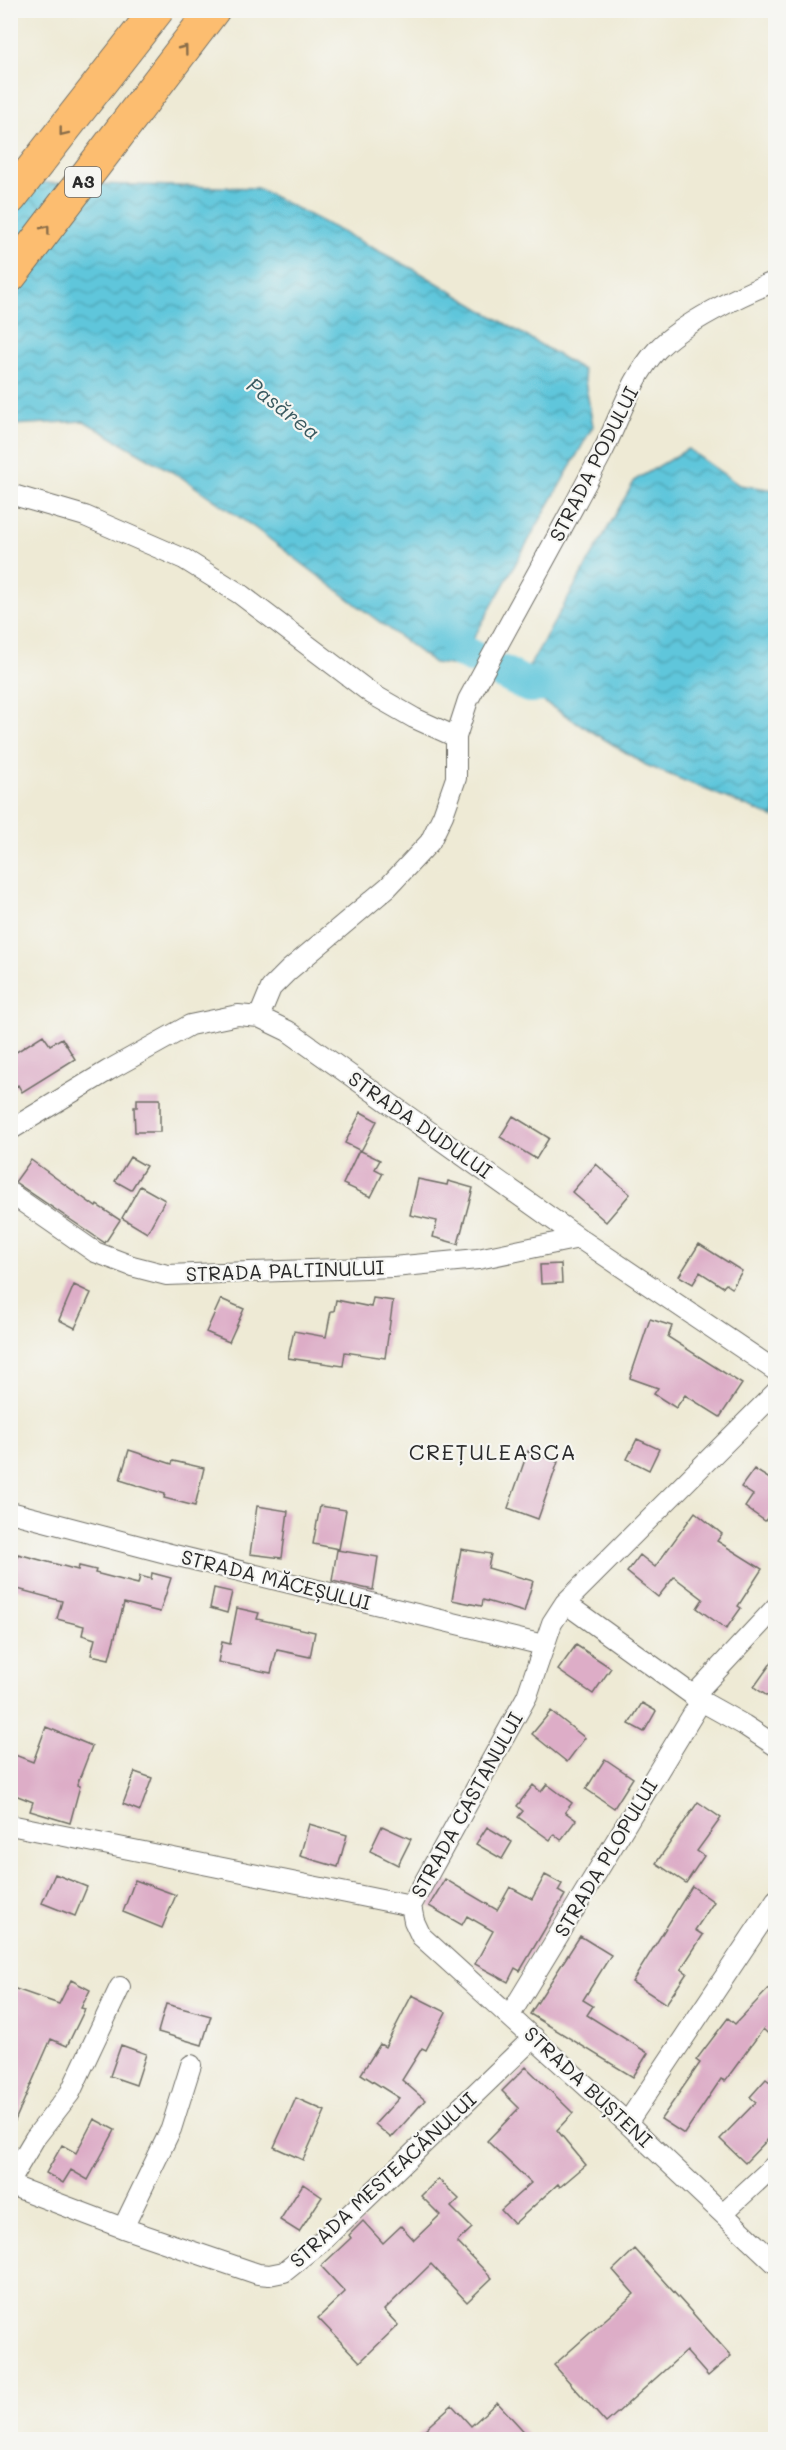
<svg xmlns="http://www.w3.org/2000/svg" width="786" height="2450" font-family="Mali,sans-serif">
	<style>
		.water { fill: url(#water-waves); stroke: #447883; stroke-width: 1.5 }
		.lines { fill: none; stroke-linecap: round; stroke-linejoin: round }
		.river { stroke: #5ec6db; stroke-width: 34 }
		.building { fill: #ddadc7 }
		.street-casing { stroke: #6f6e66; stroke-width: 22 }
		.highway-casing { stroke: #6f6e66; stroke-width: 35 }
		.street { stroke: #fff; stroke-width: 20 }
		.highway { stroke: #fcbd6f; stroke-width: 33 }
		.oneway { stroke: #896d4a }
		.labels { text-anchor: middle; stroke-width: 4.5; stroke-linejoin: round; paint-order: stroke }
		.shield { fill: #f6f6f2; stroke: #686867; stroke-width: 1.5 }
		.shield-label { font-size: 18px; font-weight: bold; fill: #2b2b2b }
		.street-label { font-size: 20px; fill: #2b2b2b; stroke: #f6f6f2 }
		.water-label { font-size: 21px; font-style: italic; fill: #3a5a60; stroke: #f6f6f2 }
		.quarter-label { font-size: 22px; letter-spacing: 1.5px; fill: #2b2b2b; stroke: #f6f6f2 }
	</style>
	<defs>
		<pattern id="water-waves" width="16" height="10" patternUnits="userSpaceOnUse" patternTransform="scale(1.5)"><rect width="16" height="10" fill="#5ec6db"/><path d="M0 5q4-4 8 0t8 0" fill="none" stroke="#4ea1b2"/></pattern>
	</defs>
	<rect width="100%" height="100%" fill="#f6f6f2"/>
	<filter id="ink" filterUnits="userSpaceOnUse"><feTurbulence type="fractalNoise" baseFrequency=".0167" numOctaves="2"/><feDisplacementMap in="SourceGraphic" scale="12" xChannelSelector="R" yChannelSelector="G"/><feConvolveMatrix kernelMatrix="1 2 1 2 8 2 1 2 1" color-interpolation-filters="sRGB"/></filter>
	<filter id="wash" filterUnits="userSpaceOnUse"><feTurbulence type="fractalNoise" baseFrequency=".008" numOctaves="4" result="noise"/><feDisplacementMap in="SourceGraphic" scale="24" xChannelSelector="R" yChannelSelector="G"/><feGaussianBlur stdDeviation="1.35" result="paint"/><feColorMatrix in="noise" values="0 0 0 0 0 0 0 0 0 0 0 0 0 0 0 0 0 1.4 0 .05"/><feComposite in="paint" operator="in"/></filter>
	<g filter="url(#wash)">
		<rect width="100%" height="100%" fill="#eeead5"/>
		<!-- water -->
		<path class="water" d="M11 182 257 188 417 271 583 370 593 426 458 666 434 663 255 528 181 477 84 421 11 425Z
			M688 449 739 485 775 490V818L646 765 518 686 635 480Z"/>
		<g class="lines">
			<!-- river -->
			<path class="river" d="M438 615 461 651 471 656
				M501 672 529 686 567 684"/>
		</g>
		<g id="blocks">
			<!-- building -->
			<path class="building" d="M43 1035 50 1045 62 1038 75 1059 22 1092 18 1085 10 1090V1056Z
				M137 1099H160V1132H135L134 1107H137Z
				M361 1112 377 1121 361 1151 345 1143Z
				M513 1116 549 1138 536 1159 500 1137Z
				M359 1150 380 1160 375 1169 383 1173 371 1197 343 1184Z
				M130 1157 146 1166 131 1190 115 1181Z
				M31 1160 96 1207 97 1205 120 1220 105 1243 15 1182Z
				M596 1164 630 1194 606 1222 572 1192Z
				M418 1179 447 1185 448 1181 473 1188 458 1244 433 1237 437 1221 410 1215Z
				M140 1186 165 1200 147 1233 122 1218Z
				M699 1244 742 1271 732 1288 726 1284 723 1287 700 1272 693 1284 679 1276Z
				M561 1264 562 1283 541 1284 540 1265Z
				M74 1285 91 1293 75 1328 59 1320Z
				M373 1298 393 1301 385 1358 345 1352 343 1366 288 1358 294 1331 326 1337 331 1311H334L336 1300 371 1307Z
				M221 1299 244 1309 229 1342 206 1332Z
				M650 1319 672 1326 668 1337 742 1384 720 1417 685 1395 676 1408 654 1394 658 1388 630 1378Z
				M637 1439 659 1449 649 1470 627 1459Z
				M129 1450 172 1464 173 1461 204 1468 195 1506 164 1498 165 1494 120 1480Z
				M528 1451 558 1462 538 1519 508 1508Z
				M754 1469 776 1483V1505L765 1521 745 1507 753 1495 741 1487Z
				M257 1506 288 1511 282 1558 250 1554Z
				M320 1506 346 1510 339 1549 313 1544Z
				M695 1512 722 1534 717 1541 762 1569 738 1606 741 1608 726 1629 697 1608 703 1599 674 1577 658 1597 627 1572 640 1555 655 1567Z
				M461 1549 491 1554 488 1568 533 1581 524 1612 483 1600 482 1606 452 1600Z
				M337 1550 378 1557 373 1590 332 1581Z
				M18 1554 78 1570 79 1566 96 1570 95 1573 138 1584 140 1576 151 1579 152 1573 171 1578 160 1612 124 1603 109 1659 91 1655 95 1639 82 1635 84 1626 57 1619 62 1601 10 1587Z
				M214 1588 232 1592 227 1613 210 1608Z
				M237 1608 259 1613 257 1619 315 1632 310 1657 277 1650 271 1673 218 1662 222 1642 230 1644Z
				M576 1645 611 1668 593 1694 558 1670Z
				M776 1656V1702L754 1687Z
				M642 1703 656 1711 644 1732 629 1724Z
				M551 1711 585 1738 567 1762 532 1734Z
				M46 1727 92 1746 77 1785 80 1786 70 1823 30 1811 33 1802 10 1793V1753L33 1762Z
				M605 1759 633 1778 614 1808 586 1789Z
				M135 1772 152 1778 140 1811 123 1804Z
				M547 1784 572 1803 565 1812 576 1820 561 1840 554 1834 550 1840 518 1817 523 1811 517 1806 533 1785 541 1792Z
				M698 1802 721 1818 697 1851 704 1856 686 1883 656 1863Z
				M309 1824 347 1835 338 1867 300 1856Z
				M382 1826 411 1839 398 1865 370 1851Z
				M487 1827 512 1842 502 1859 476 1844Z
				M55 1874 87 1887 75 1916 42 1903Z
				M545 1875 562 1884 558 1891 565 1895 520 1971 515 1968 508 1982 475 1964 493 1931 467 1916 462 1925 429 1906 445 1879 497 1910 510 1887 532 1899Z
				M135 1880 176 1895 162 1928 123 1912Z
				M692 1886 714 1902 695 1930 703 1935 681 1969 687 1973 666 2004 632 1982Z
				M580 1936 611 1955 583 2000 593 2006 587 2015 648 2053 633 2077 530 2014Z
				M71 1980 90 1990 81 2008 85 2009 67 2046 51 2039 10 2132V1987L59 2004Z
				M776 1981V2041L763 2029 725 2081 721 2079 684 2134 661 2119 700 2063 696 2060 728 2018 735 2024Z
				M412 1995 446 2012 426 2050 422 2048 402 2080 425 2100 391 2138 375 2124 399 2098 361 2074 380 2044 385 2047Z
				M166 2004 211 2016 202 2045 158 2032Z
				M121 2045 146 2054 136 2085 110 2076Z
				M526 2067 573 2113 557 2130 586 2165 560 2187 558 2184 514 2224 501 2210 531 2183 487 2141 519 2108 502 2091Z
				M766 2079 776 2087V2131L745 2163 720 2139 756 2102 750 2097Z
				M296 2098 325 2111 303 2160 274 2147Z
				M94 2119 115 2130 88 2180 71 2170 63 2183 46 2173 62 2145 76 2153Z
				M438 2179 459 2199 451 2207 472 2228 457 2242 492 2278 467 2302 431 2264 384 2310 398 2325 360 2362 318 2318 345 2292 321 2266 351 2238 349 2235 363 2221 383 2243 401 2226 414 2240 440 2215 421 2196Z
				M303 2184 322 2197 299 2232 280 2220Z
				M635 2249 731 2356 708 2376 686 2351 606 2423 554 2365 634 2294 613 2270Z
				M497 2402 531 2439H414L452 2405 471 2426Z"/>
		</g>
	</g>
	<g filter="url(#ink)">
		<use href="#blocks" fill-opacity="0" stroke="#6f6e66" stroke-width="1.5"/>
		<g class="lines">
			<defs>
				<path id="street" d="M10 494 85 516 184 559 240 594 372 694 414 718 456 737
					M259 1017 271 988 289 970 388 887 430 842 443 815 456 778V737L468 700C512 618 558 537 601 455 619 421 631 378 657 350 681 324 742 294 776 281
					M10 1130 109 1070 190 1025 238 1015 259 1017 288 1031 579 1238 776 1371
					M10 1193 95 1252 132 1266 167 1275 393 1267 478 1259 579 1238
					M10 1512 170 1554 543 1645
					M565 1603 701 1701 744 1725 776 1746
					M693 1696 776 1607
					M10 1825 411 1906
					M411 1906 527 1696 552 1623 565 1603 776 1392
					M411 1906 414 1921 421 1936 627 2123 776 2264
					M510 2015 701 1701
					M627 2123 776 1900
					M10 2180 35 2138 70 2093 120 1987
					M10 2185 123 2228 258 2274 269 2275 284 2272 319 2244 534 2037
					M723 2213 776 2164
					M123 2228 171 2129 191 2065"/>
				<path id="highway" d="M10 198 157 10
					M10 276 213 10"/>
			</defs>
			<!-- street casing -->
			<use href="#street" class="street-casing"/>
			<!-- highway casing -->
			<use href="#highway" class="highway-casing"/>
			<!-- street -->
			<use href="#street" class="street"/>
			<!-- highway -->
			<use href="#highway" class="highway"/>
		</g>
		<!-- one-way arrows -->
		<defs><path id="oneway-chevron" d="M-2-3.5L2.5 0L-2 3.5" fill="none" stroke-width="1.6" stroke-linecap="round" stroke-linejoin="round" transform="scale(1.5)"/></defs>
		<g class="oneway">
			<use href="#oneway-chevron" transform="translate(184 49) rotate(-53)"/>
			<use href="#oneway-chevron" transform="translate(63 132) rotate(128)"/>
			<use href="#oneway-chevron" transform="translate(46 229) rotate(-53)"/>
		</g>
	</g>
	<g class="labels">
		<!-- shield labels -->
		<rect class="shield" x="65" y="167" width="36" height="30" rx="4.5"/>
		<g class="shield-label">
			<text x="83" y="188">A3</text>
		</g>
		<!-- street labels -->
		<g class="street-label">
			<text transform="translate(594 464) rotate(-63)" y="7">STRADA PODULUI</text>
			<text transform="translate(420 1125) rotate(35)" y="7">STRADA DUDULUI</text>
			<text transform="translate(285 1271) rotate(-2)" y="7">STRADA PALTINULUI</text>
			<text transform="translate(276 1580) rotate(14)" y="7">STRADA MĂCEȘULUI</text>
			<text transform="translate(467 1805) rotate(-61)" y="7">STRADA CASTANULUI</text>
			<text transform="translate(606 1858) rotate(-59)" y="7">STRADA PLOPULUI</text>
			<text transform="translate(588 2087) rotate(43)" y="7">STRADA BUȘTENI</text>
			<text transform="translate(383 2180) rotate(-43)" y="7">STRADA MESTEACĂNULUI</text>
		</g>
		<!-- water labels -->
		<g class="water-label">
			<text transform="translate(283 409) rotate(38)" y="7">Pasărea</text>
		</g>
		<!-- quarter labels -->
		<g class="quarter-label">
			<text x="493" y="1460">CREȚULEASCA</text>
		</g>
	</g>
	<!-- margin -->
	<rect width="786" height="2450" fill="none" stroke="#f6f6f2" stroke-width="36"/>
</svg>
